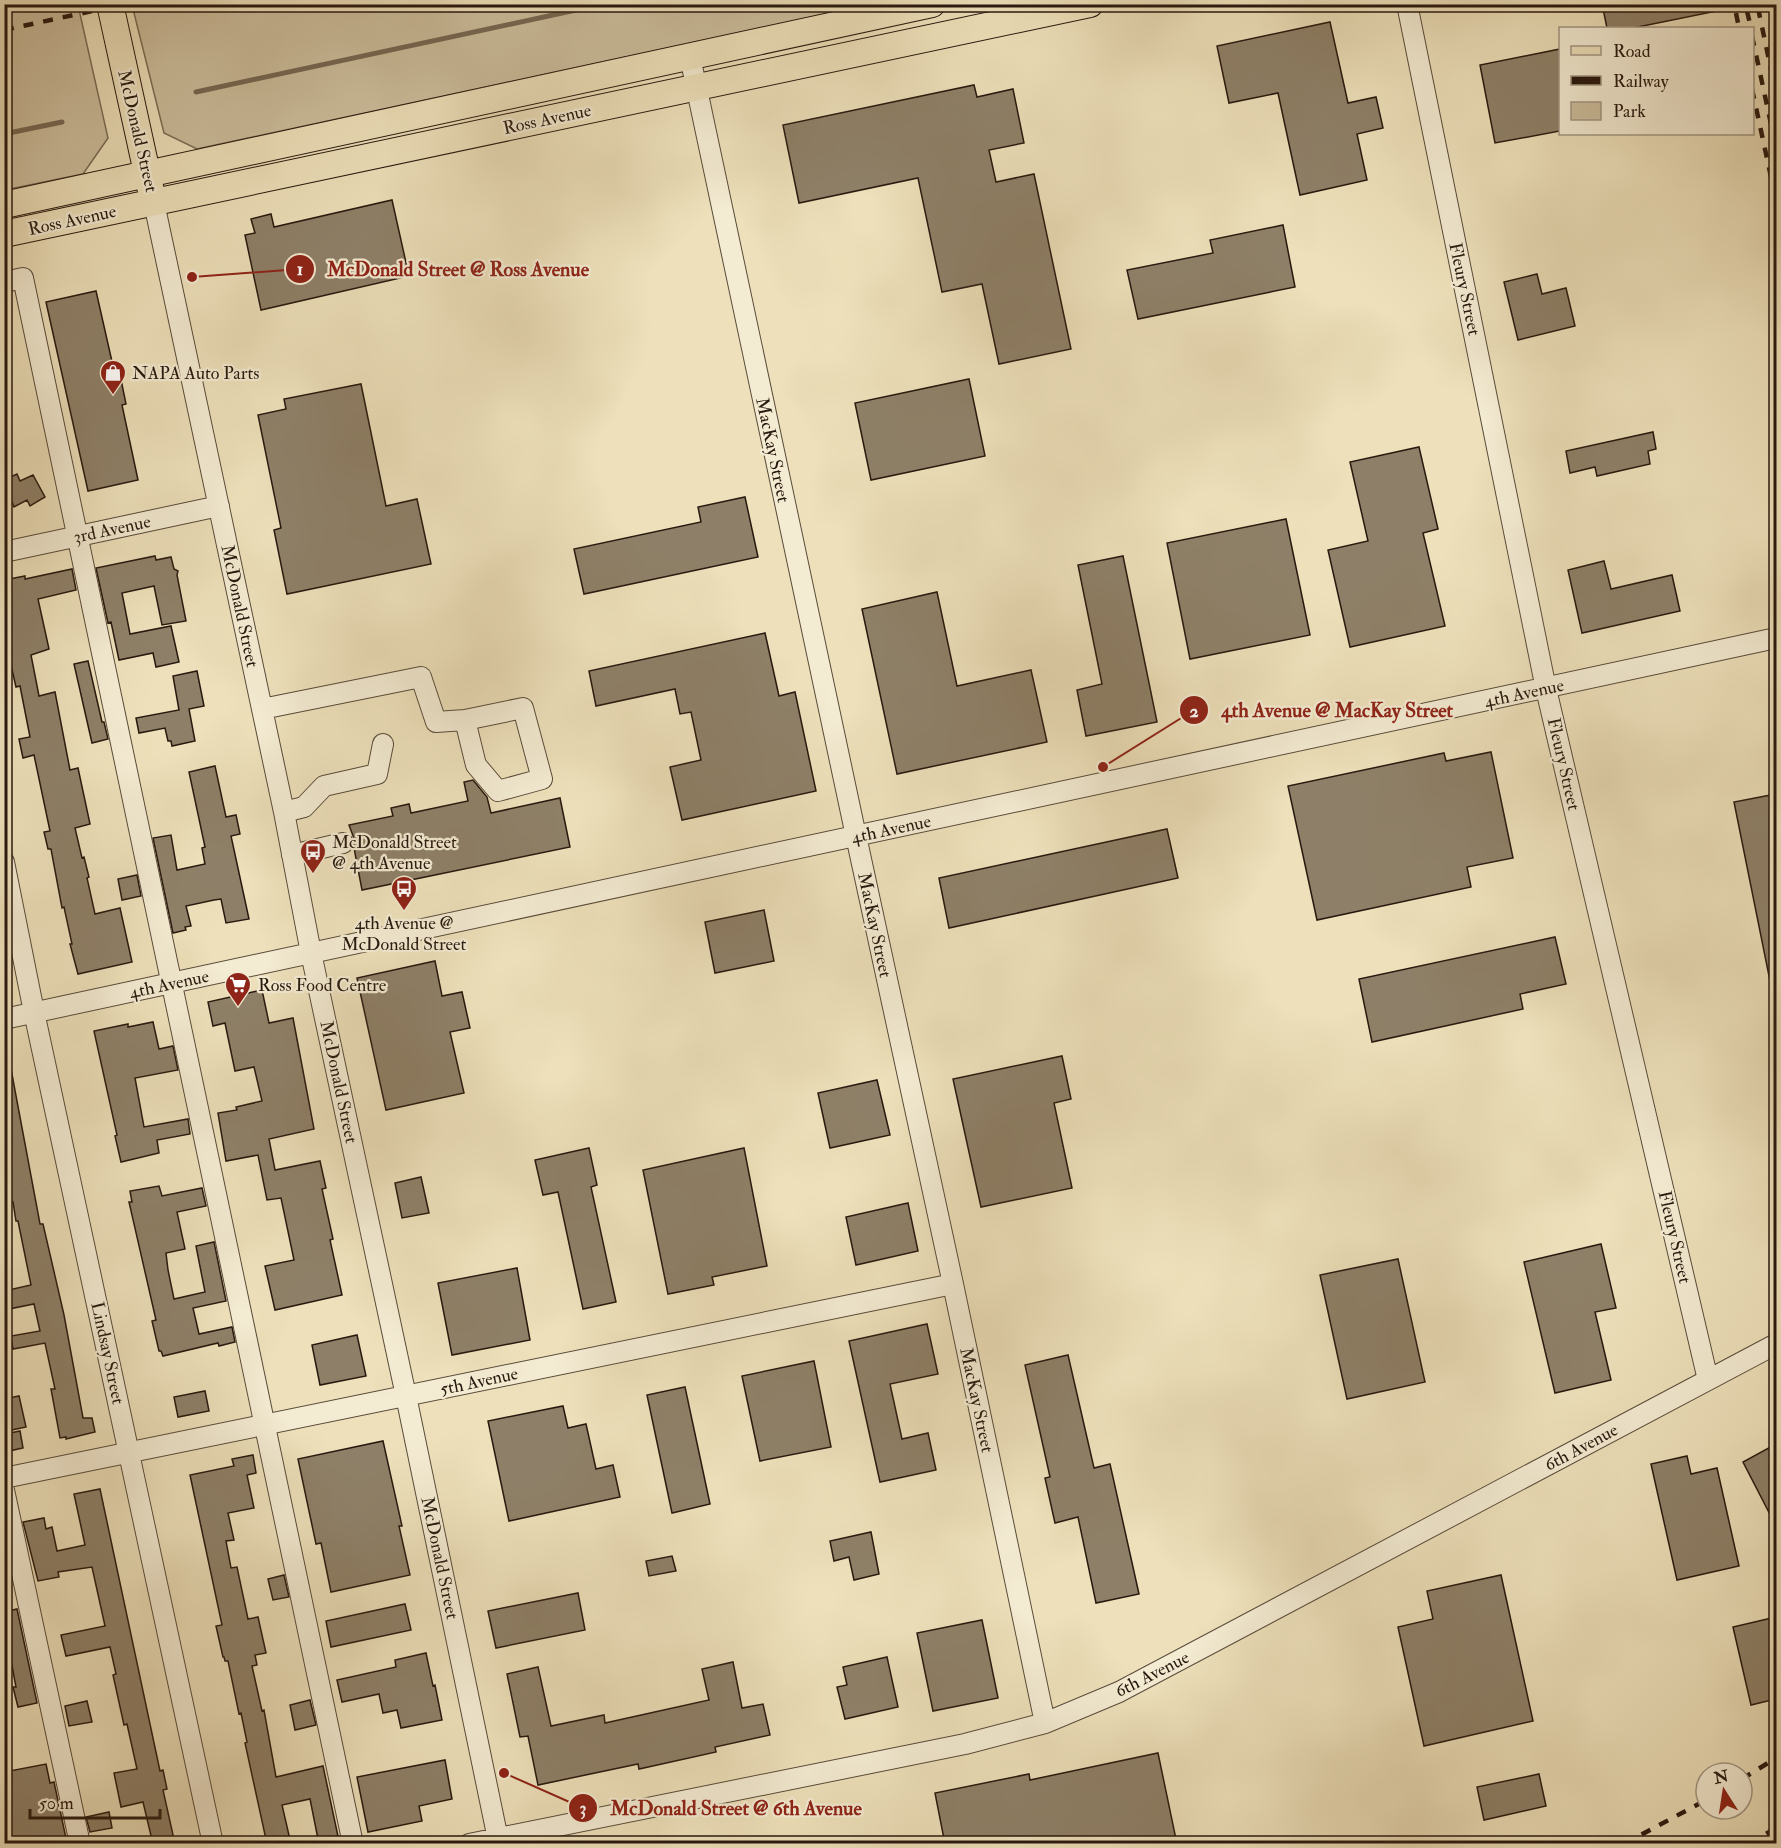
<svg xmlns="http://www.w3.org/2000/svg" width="1781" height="1848" font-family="'IM FELL Double Pica',serif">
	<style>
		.green { fill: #ccbe9d; stroke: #7a6c56; stroke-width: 1.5 }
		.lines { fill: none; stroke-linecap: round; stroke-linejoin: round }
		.stream { stroke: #766853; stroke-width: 5 }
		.building { fill: #8e8068; stroke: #28190f; stroke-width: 1.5 }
		.minor-casing { stroke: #594b3a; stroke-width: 22 }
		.major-casing { stroke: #28190f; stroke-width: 28 }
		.minor { stroke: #f3ebd2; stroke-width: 20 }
		.major { stroke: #ede0ba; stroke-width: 26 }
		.rail { stroke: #28190f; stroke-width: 4.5; stroke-dasharray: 10 10; stroke-linecap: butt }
		.labels { text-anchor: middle; stroke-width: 4.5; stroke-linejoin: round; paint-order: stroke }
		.street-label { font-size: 18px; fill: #28190f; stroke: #f3ebd2 }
		.poi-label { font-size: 18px; fill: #28190f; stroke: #f3ebd2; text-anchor: start }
		.leader { fill: none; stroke: #8f2418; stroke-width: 2 }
		.callout-dot { fill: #8f2418; stroke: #f3ebd2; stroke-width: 2 }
		.mark-label { font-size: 18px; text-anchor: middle; font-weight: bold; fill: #fff }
		.callout-label { font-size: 20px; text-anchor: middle; font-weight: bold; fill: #8f2418; stroke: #f3ebd2; stroke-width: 4.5; stroke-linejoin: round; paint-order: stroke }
	</style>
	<rect width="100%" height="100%" fill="#ede0ba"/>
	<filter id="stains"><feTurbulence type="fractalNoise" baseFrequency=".00333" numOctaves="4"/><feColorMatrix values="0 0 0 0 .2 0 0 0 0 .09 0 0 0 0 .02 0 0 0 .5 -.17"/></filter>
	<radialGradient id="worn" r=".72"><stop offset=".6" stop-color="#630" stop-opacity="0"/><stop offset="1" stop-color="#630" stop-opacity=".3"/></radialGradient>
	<!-- green -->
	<path class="green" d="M14 4 78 5 108 138 83 174 5 190V6Z
		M132 5V4L868 5 197 149 164 133Z"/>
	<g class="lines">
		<!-- stream -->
		<path class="stream" d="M196 92 604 4
			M4 134 62 122"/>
	</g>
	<!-- building -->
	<path class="building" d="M1602 4H1716L1717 11 1633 28H1607Z
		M1330 22 1348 103 1376 97 1383 128 1357 134 1367 180 1300 195 1278 93 1229 103 1217 46Z
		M1560 49V131L1495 143 1480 65Z
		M974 85 977 97 1013 89 1024 143 989 150 996 182 1034 174 1071 349 999 364 982 284 942 292 918 178 799 203 783 125Z
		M392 200 409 276 261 310 245 235 255 233 251 219 271 214 274 227Z
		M1283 225 1295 287 1138 319 1127 270 1213 253 1210 240Z
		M1537 274 1542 294 1566 288 1575 326 1518 340 1504 282Z
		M96 291 113 366 118 365 126 404 122 405 138 480 88 491 46 302Z
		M969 379 985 456 871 480 855 403Z
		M361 384 386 506 417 499 431 564 287 594 274 530 281 528 258 415 286 409 284 399Z
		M1653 432 1656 449 1648 451 1650 464 1597 476 1595 467 1570 473 1566 451Z
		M1419 447 1438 529 1423 533 1445 626 1350 647 1328 550 1368 541 1350 462Z
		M17 474 20 481 33 475 45 497 30 506 27 500 14 507 11 499 4 503V480Z
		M745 497 758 557 584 594 574 549 701 522 698 507Z
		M1286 519 1310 635 1190 659 1167 543Z
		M155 556 156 560 171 557 174 569 178 571 177 575 186 621 162 625 154 586 122 593 130 634 171 626 179 662 156 667 153 653 119 660 111 622 108 623 96 568Z
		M1123 556 1157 722 1086 736 1077 690 1102 684 1078 565Z
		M1604 561 1611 589 1672 575 1680 611 1582 633 1568 570Z
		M72 569 76 590 38 599 49 649 31 655 39 696 55 692 70 770 78 768 90 824 75 828 82 858 84 857 89 877 87 878 95 914 120 908 132 962 78 974 70 944H72L64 907 62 908 51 849H48L44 832 50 831 34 755 23 758 19 739 30 737 20 686 16 687 4 635V580L25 576V579Z
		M937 592 957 686 1031 670 1047 742 897 774 862 609Z
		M765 633 779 696 795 692 816 791 682 820 670 767 701 760 691 712 680 714 675 689 596 706 589 671Z
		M88 661 102 722H104L108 739 92 743 74 664Z
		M197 671 204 706 189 709 195 741 172 746 171 741H168L165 728 139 733 136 718 179 710 173 676Z
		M1491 752 1513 858 1467 867 1471 887 1317 920 1288 786 1444 753 1446 761Z
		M215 766 226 817 236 815 240 834 231 836 249 919 226 923 221 899 214 900 186 906 191 926 185 927 186 930 173 933 153 838 171 835 177 870 205 864 202 848 205 847 189 772Z
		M473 780 487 797 491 813 560 798 570 847 362 890 354 848 355 841 349 825 393 816 391 808 409 804 411 813 468 801 464 782Z
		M1776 794V980L1770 981 1734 802Z
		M1167 829 1178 878 949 928 939 878Z
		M137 875 141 896 122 900 118 879Z
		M764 910 774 961 715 973 705 922Z
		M1555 937 1566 984 1520 994 1523 1009 1372 1042 1359 979Z
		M435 961 442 996 462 992 470 1028 450 1032 464 1093 386 1110 357 978Z
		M262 990 269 1023 293 1018 314 1129 269 1139 275 1170 320 1161 326 1188 322 1189 333 1239 330 1240 342 1295 275 1310 265 1266 294 1260 281 1198 267 1200 258 1155 226 1161 218 1113 237 1110 236 1107 262 1101 254 1067 235 1071 225 1023 213 1026 208 1002Z
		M153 1022 159 1049 173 1046 178 1070 135 1078 144 1127 188 1119 190 1134 157 1140 159 1153 121 1162 115 1136 117 1135 94 1031 128 1024V1027Z
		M1062 1056 1071 1099 1054 1103 1072 1188 981 1207 953 1079Z
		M11 1069 40 1224H43L64 1315 83 1418H92L95 1432 66 1439V1437L60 1438 51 1389H55L45 1343 13 1349 11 1336 40 1331 34 1304 4 1310V1291L31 1285 18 1221H16L13 1202H10L6 1178 4 1179V1070Z
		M877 1080 890 1135 830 1148 818 1093Z
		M589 1148 597 1185 591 1187 616 1302 583 1309 558 1192 543 1195 535 1160Z
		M744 1148 767 1266 712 1277 714 1285 668 1294 643 1170Z
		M421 1177 429 1213 402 1218 395 1183Z
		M159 1186 162 1196 202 1188 206 1206 177 1212 185 1249 166 1253 168 1270 174 1299 205 1292 196 1246 214 1242 226 1301 193 1308 199 1334 232 1327 235 1342 219 1346 218 1343 163 1356 161 1351H159L152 1321 156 1320 129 1202H132L130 1191Z
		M908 1203 918 1251 856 1265 846 1217Z
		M1601 1244 1616 1308 1595 1312 1611 1380 1555 1393 1524 1262Z
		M1398 1259 1425 1382 1347 1399 1320 1275Z
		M517 1268 530 1340 452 1355 438 1283Z
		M927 1324 938 1374 890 1384 902 1439 928 1433 936 1470 880 1482 849 1341Z
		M357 1335 366 1376 320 1385 312 1345Z
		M1068 1355 1094 1468 1110 1464 1139 1594 1096 1603 1078 1517 1055 1523 1045 1478 1050 1477 1025 1365Z
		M814 1361 831 1447 760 1461 742 1376Z
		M685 1387 710 1504 672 1513 647 1395Z
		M205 1391 209 1411 178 1417 174 1397Z
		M19 1396 26 1427 7 1431 4 1399Z
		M563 1406 568 1428 586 1424 596 1469 613 1465 620 1497 509 1521 488 1421Z
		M20 1431 23 1448 9 1451 5 1434Z
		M383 1441 402 1526H399L410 1575 331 1592 321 1543 316 1544 298 1459Z
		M1776 1444V1526L1743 1462Z
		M253 1455 256 1473 247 1475 254 1508 228 1513 234 1540 226 1541 231 1568 237 1567 248 1619 258 1617 266 1653 255 1655 257 1665 252 1666 262 1711 264 1710 276 1777 323 1766 339 1841 326 1844H319L310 1799 282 1805 291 1844H267L245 1743 247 1742 241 1713 239 1714 228 1661H225L224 1657H223L216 1626 222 1625 190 1475 234 1466 232 1459Z
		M1687 1456 1691 1474 1717 1468 1739 1566 1677 1580 1651 1464Z
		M100 1489 160 1771 163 1770 167 1789 163 1790 175 1844H153L143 1802 121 1807 114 1773 137 1769 127 1724 124 1725 113 1675 116 1674 110 1647 66 1656 61 1635 105 1626 92 1567 58 1572 59 1577 38 1581 23 1522 44 1518 46 1529 52 1527 57 1551 85 1545 74 1494Z
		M871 1532 879 1574 854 1580 849 1557 834 1561 830 1541Z
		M672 1556 676 1571 649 1576 646 1561Z
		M284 1575 289 1597 273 1600 268 1579Z
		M1501 1575 1533 1721 1424 1746 1398 1627 1433 1619 1427 1591Z
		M578 1593 585 1630 496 1648 488 1611Z
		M405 1604 411 1630 331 1647 326 1621Z
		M17 1609 37 1703 18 1707 13 1687H16L4 1623V1612Z
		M1776 1617V1699L1751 1705 1733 1627Z
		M982 1620 998 1698 933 1711 917 1633Z
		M426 1653 433 1686 435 1685 442 1720 401 1728 397 1710 383 1713 379 1694 342 1702 337 1680 396 1667 395 1660Z
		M887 1657 898 1707 845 1719 837 1687 847 1685 843 1667Z
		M733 1662 742 1708 763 1704 770 1735 715 1747 716 1752 639 1769 638 1764 538 1785 528 1736 520 1737 507 1674 538 1667 551 1726 604 1715 605 1723 709 1700 702 1669Z
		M310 1700 316 1725 295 1730 290 1705Z
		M87 1701 92 1722 69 1726 65 1706Z
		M1158 1753 1177 1844H945L935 1793 1029 1774 1030 1780Z
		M445 1760 452 1799 419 1806 422 1821 368 1832 357 1777Z
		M46 1764 50 1783 54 1782 67 1843 59 1844 58 1839 4 1844V1772Z
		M1539 1774 1546 1806 1484 1820 1477 1787Z
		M109 1812 112 1828 90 1832 86 1817Z"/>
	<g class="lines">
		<defs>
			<path id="minor" d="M1407 4 1546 689 1708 1380
				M690 57 856 836 953 1284 1045 1723
				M154 203 284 812 311 953 406 1396 499 1844
				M4 282 23 278 353 1844
				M4 552 219 506
				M262 709 421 677 436 722 465 720 523 708 542 779 498 791 476 765 465 720
				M284 812 304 807 324 786 377 774 383 744
				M292 855 343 843
				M4 862 34 1012 213 1844
				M4 1019 1776 638
				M4 1478 953 1284
				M4 1490 80 1844
				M469 1844 965 1744 1045 1723 1119 1692 1776 1344"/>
			<path id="major" d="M110 4 151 191
				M4 205 932 4
				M4 234 1090 4"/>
		</defs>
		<!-- minor casing -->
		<use href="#minor" class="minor-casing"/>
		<!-- major casing -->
		<use href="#major" class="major-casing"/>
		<!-- minor -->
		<use href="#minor" class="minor"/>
		<!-- major -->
		<use href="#major" class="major"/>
		<!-- rail -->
		<path class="rail" d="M1758 8 1776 93
			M1747 11 1751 28
			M1736 13 1739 28
			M4 30 125 4
			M1752 36 1776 147
			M1752 89 1776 200
			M1742 1779 1776 1758
			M1624 1844 1706 1800
			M1749 1844 1776 1828
			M1772 1844 1776 1841"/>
	</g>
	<!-- icons -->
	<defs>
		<symbol id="shop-pin" viewBox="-11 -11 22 30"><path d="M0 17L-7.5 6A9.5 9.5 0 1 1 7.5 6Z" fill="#8f2418" stroke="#f3ebd2"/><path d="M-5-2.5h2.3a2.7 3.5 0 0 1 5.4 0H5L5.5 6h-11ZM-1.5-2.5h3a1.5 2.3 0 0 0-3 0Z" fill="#fff"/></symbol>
		<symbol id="bus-pin" viewBox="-11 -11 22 30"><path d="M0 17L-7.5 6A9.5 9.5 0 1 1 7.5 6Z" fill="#8f2418" stroke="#f3ebd2"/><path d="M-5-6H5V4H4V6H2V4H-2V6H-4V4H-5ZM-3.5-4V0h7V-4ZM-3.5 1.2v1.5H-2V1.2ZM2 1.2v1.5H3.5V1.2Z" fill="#fff"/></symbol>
		<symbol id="supermarket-pin" viewBox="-11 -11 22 30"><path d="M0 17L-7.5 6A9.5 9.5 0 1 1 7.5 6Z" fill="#8f2418" stroke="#f3ebd2"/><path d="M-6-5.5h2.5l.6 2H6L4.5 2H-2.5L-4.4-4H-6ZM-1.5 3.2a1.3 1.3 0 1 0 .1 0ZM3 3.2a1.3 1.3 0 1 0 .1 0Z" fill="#fff"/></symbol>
	</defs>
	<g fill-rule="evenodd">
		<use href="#shop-pin" x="98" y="358" width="30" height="40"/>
		<use href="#bus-pin" x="298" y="837" width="30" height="40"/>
		<use href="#bus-pin" x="389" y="874" width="30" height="40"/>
		<use href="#supermarket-pin" x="223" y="970" width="30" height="40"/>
	</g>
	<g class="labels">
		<!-- street labels -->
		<g class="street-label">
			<text transform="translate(547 119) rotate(-12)" y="6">Ross Avenue</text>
			<text transform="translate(138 131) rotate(77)" y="6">McDonald Street</text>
			<text transform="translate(72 220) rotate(-12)" y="6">Ross Avenue</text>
			<text transform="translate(1465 289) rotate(78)" y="6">Fleury Street</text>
			<text transform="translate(773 450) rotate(78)" y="6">MacKay Street</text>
			<text transform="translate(112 529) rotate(-12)" y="6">3rd Avenue</text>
			<text transform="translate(240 606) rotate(78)" y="6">McDonald Street</text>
			<text transform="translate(1524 693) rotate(-12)" y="6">4th Avenue</text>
			<text transform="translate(1564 764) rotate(77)" y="6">Fleury Street</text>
			<text transform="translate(891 829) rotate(-12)" y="6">4th Avenue</text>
			<text transform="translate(875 925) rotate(78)" y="6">MacKay Street</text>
			<text transform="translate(169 984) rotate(-12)" y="6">4th Avenue</text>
			<text transform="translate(339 1082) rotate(78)" y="6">McDonald Street</text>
			<text transform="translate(1675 1237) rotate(77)" y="6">Fleury Street</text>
			<text transform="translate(108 1353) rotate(78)" y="6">Lindsay Street</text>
			<text transform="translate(479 1381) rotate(-12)" y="6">5th Avenue</text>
			<text transform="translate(977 1400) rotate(78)" y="6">MacKay Street</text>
			<text transform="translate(1581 1447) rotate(-28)" y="6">6th Avenue</text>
			<text transform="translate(440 1558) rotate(78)" y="6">McDonald Street</text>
			<text transform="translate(1152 1674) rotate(-27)" y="6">6th Avenue</text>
		</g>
		<!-- poi labels -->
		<g class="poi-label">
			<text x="132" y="379">NAPA Auto Parts</text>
			<text x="332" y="848">McDonald Street<tspan x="332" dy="21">@ 4th Avenue</tspan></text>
			<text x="404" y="929" text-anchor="middle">4th Avenue @<tspan x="404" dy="21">McDonald Street</tspan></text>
			<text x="258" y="991">Ross Food Centre</text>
		</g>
	</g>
	<!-- callouts -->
	<path class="leader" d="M192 277L300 269M1103 767L1194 710M504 1773L583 1808"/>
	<g class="callout-dot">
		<circle cx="192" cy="277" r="6"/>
		<circle cx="1103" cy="767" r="6"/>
		<circle cx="504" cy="1773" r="6"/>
		<circle cx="300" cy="269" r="15"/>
		<circle cx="1194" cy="710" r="15"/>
		<circle cx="583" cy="1808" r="15"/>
	</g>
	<g class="mark-label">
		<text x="300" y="275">1</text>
		<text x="1194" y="717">2</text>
		<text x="583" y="1814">3</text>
	</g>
	<g class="callout-label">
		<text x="458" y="276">McDonald Street @ Ross Avenue</text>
		<text x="1337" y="717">4th Avenue @ MacKay Street</text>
		<text x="736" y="1815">McDonald Street @ 6th Avenue</text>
	</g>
	<!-- margin -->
	<rect width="1781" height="1848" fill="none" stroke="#ede0ba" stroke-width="24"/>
	<rect x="6" y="6" width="1769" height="1836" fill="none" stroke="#28190f" stroke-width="3"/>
	<rect x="12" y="12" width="1757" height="1824" fill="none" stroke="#28190f" stroke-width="1.5"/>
	<!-- legend -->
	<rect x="1559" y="27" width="195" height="108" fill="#f3ebd2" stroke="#a29784" stroke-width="1.5"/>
	<rect x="1571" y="46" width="30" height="9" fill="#ede0ba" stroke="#a29784" stroke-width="1.5"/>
	<text x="1613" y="57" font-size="18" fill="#28190f">Road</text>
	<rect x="1571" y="76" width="30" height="9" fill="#28190f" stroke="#a29784" stroke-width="1.5"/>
	<text x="1613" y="87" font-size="18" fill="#28190f">Railway</text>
	<rect x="1571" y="102" width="30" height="18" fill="#ccbe9d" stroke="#a29784" stroke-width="1.5"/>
	<text x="1613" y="117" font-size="18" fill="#28190f">Park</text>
	<!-- north arrow -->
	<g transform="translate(1724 1791) rotate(348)"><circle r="28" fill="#f3ebd2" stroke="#a29784" stroke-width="1.5"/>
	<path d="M0-4.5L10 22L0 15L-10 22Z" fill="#8f2418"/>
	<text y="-9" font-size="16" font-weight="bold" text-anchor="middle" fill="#28190f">N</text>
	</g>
	<!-- scale -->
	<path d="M30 1809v9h130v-9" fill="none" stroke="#28190f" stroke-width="3"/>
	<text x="39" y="1809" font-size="18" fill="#28190f" stroke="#f3ebd2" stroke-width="4.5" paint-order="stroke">50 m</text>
	<rect width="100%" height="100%" filter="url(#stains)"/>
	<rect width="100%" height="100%" fill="url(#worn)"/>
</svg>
